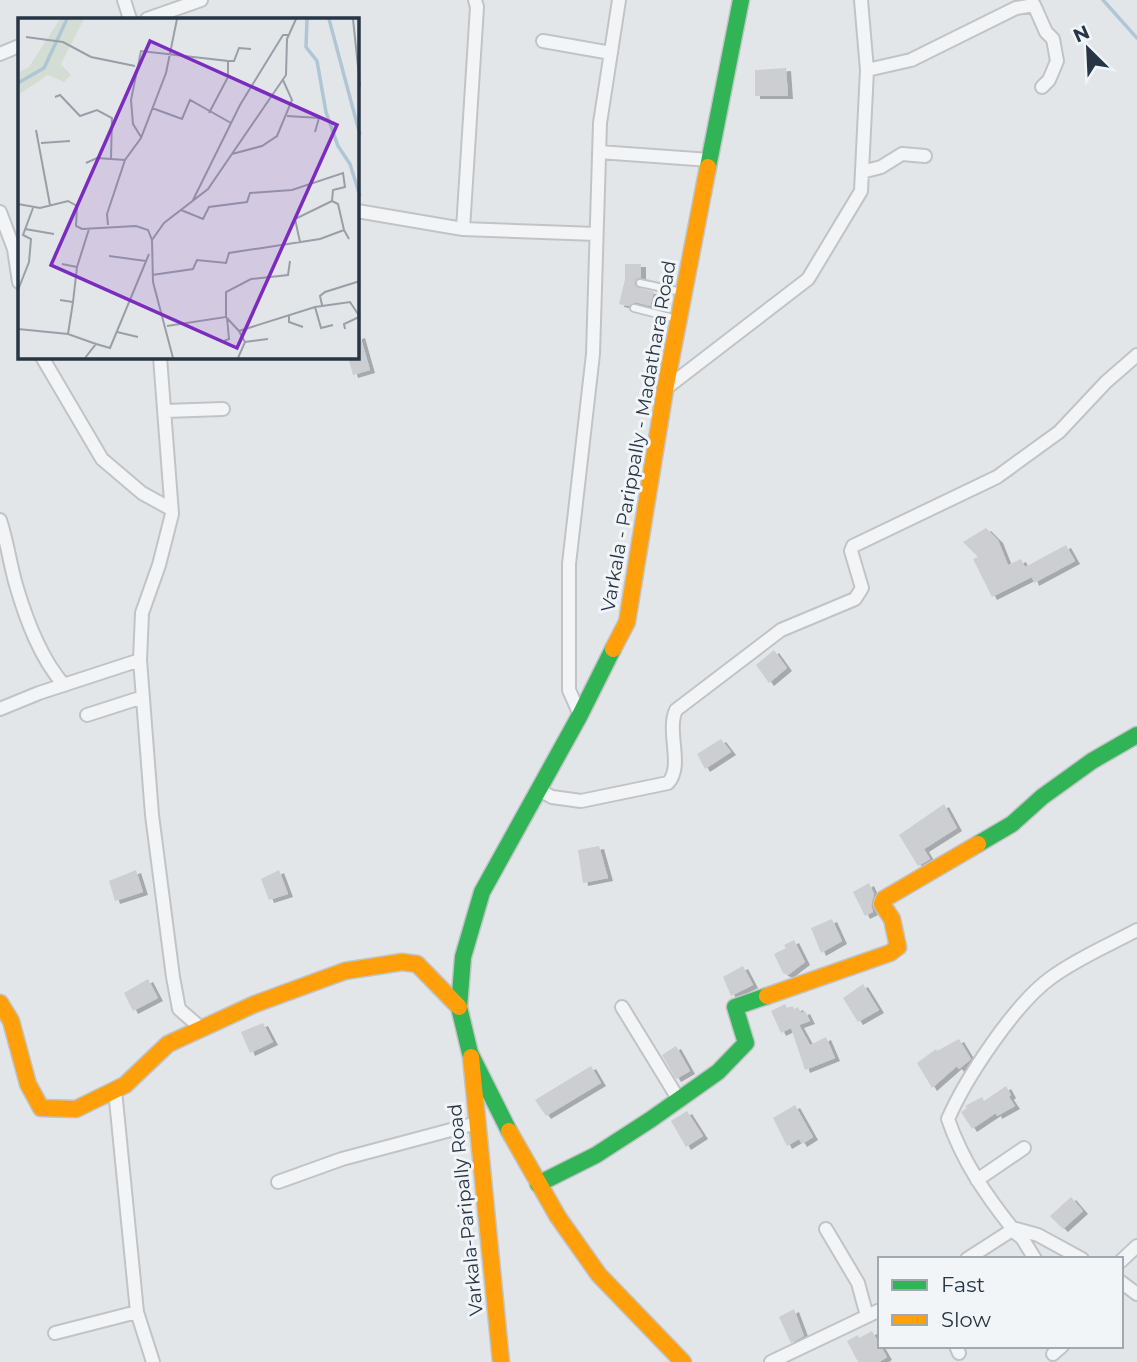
<svg xmlns="http://www.w3.org/2000/svg" width="1137" height="1362" font-family="Montserrat,sans-serif">
	<style>
		.lines { fill: none; stroke-linecap: round; stroke-linejoin: round }
		.stream { stroke: #afc6d6; stroke-width: 3.5 }
		.building { fill: #ccced1; filter: url(#shadow) }
		.lane-casing { stroke: #c1c4c7; stroke-width: 10 }
		.street-casing { stroke: #c1c4c7; stroke-width: 16 }
		.fast-casing { stroke: #c1c4c7; stroke-width: 19 }
		.slow-casing { stroke: #c1c4c7; stroke-width: 19 }
		.lane { stroke: #f3f4f5; stroke-width: 6 }
		.street { stroke: #f3f4f5; stroke-width: 12 }
		.fast { stroke: #30b455; stroke-width: 16 }
		.slow { stroke: #ff9f0a; stroke-width: 16 }
		.labels { text-anchor: middle; stroke-width: 6; stroke-linejoin: round; paint-order: stroke }
		.street-label { font-size: 19px; fill: #273545; stroke: #f1f5f8 }
		.inset-river { fill: none; stroke: #afc6d6; stroke-width: 3.5 }
		.inset-road { fill: none; stroke: #989fa7; stroke-width: 2 }
		.view { fill: #7b2cbf; fill-opacity: 0.15; stroke: #7b2cbf; stroke-width: 3.5 }
		.inset-edge { fill: none; stroke: #273545; stroke-width: 3.5 }
	</style>
	<defs>
		<filter id="shadow"><feDropShadow dx="5" dy="3" stdDeviation="0" flood-color="#0004"/></filter>
	</defs>
	<rect width="100%" height="100%" fill="#e3e6e9"/>
	<g class="lines">
		<!-- stream -->
		<path class="stream" d="M1103 0 1137 38"/>
	</g>
	<!-- building -->
	<path class="building" d="M786 68 788 96H755V70Z
		M625 264H641V277L636 279 634 284 638 288 654 292 650 306 635 302 629 306 619 304 625 279Z
		M360 335 370 370 353 375 348 357H357V336Z
		M986 528 998 540 1008 565 1021 559 1025 567 1066 545 1075 561 1034 583 1032 577 992 597 973 559 978 557 963 542Z
		M774 650 787 668 769 683 756 665Z
		M721 739 731 752 705 769 697 754Z
		M944 804 957 828 924 849 930 859 918 866 899 835Z
		M599 846 608 878 583 883 578 850Z
		M136 870 143 892 115 901 109 881Z
		M279 870 288 894 269 900 261 879Z
		M869 883 874 894 871 905 873 912 865 916 853 892Z
		M832 919 842 941 821 953 811 928Z
		M794 940 805 962 788 975 783 973 774 954 786 948 784 945Z
		M743 966 753 985 731 996 723 977Z
		M148 979 158 998 133 1011 124 993Z
		M863 984 879 1010 858 1022 843 998Z
		M785 1004 787 1008 793 1006 794 1009 798 1007 801 1013 805 1011 810 1021 799 1025 810 1045 826 1037 835 1058 805 1070 791 1028 781 1033 771 1011Z
		M263 1023 273 1042 250 1053 241 1032Z
		M959 1039 971 1059 959 1069 957 1066 932 1088 917 1063 936 1049 937 1051Z
		M676 1046 690 1071 676 1079 662 1055Z
		M591 1066 601 1083 546 1116 535 1100Z
		M1006 1086 1011 1095 1009 1097 1015 1106 997 1116 996 1113 972 1129 961 1112 967 1108 965 1106 982 1097 984 1101Z
		M795 1105 813 1137 802 1144 799 1139 787 1146 773 1118Z
		M687 1111 703 1136 686 1147 671 1121Z
		M1071 1197 1083 1211 1063 1229 1050 1216Z
		M794 1309 804 1336 791 1343 779 1317Z
		M872 1331 887 1357 879 1362H858L847 1341 858 1335 859 1338Z"/>
	<g class="lines">
		<defs>
			<path id="lane" d="M640 283 682 292
				M634 308 677 319"/>
			<path id="street" d="M124 0 130 19
				M147 19 201 0
				M543 41 611 53
				M0 54 19 46
				M867 70 911 60 1016 8 1034 5 1046 32 1053 39 1057 61 1049 80 1042 87
				M599 152 710 160
				M862 172 881 167 902 154 925 156
				M357 211 463 229 596 234
				M0 212 14 249 19 282
				M463 229 477 7 475 0
				M42 357 102 459 142 493 171 509
				M160 357 172 514 159 565 142 613 140 660 152 815 173 977 179 1009 202 1029
				M665 389 808 279 861 191 867 70 861 0
				M165 411 223 409
				M0 520C7 541 10 564 16 585 26 619 40 658 64 685
				M0 709 39 693 140 660
				M87 715 143 697
				M580 715 569 690V564L593 354 600 123 619 0
				M539 790 552 797 581 801 668 783C684 766 666 732 676 710L781 630 855 599 862 588 851 551 853 546 997 477 1059 432 1106 382 1137 355
				M622 1007 679 1100
				M115 1090 137 1312
				M977 1180 1024 1148
				M278 1182 342 1159 477 1123
				M1012 1228 1038 1235 1082 1259
				M826 1229 858 1283 867 1316
				M1012 1230 1022 1238 1035 1259
				M967 1259 1009 1232 1012 1228C985 1194 962 1160 948 1119 966 1078 1015 1003 1052 977 1078 958 1109 945 1137 930
				M1121 1261 1137 1246
				M1121 1282 1137 1294
				M55 1333 137 1312 153 1362
				M956 1346 959 1353
				M1053 1354 1062 1346
				M771 1362 880 1310"/>
			<path id="fast" d="M708 167 741 0
				M978 844 1012 824 1042 797 1092 761 1137 735
				M509 1131 470 1053 459 1007 463 957 482 892 580 715 613 649
				M538 1184 596 1155 650 1120 718 1072 746 1043 735 1007 767 996"/>
			<path id="slow" d="M613 649 627 622 665 390 708 167
				M767 996 890 953 898 947 892 919 882 904 884 899 978 844
				M0 1003 11 1021 28 1084 41 1108 76 1109 125 1085 168 1044 255 1004 345 971 402 962 417 964 459 1007
				M471 1057 501 1362
				M509 1131 558 1217 599 1275 683 1362"/>
		</defs>
		<!-- lane casing -->
		<use href="#lane" class="lane-casing"/>
		<!-- street casing -->
		<use href="#street" class="street-casing"/>
		<!-- fast casing -->
		<use href="#fast" class="fast-casing"/>
		<!-- slow casing -->
		<use href="#slow" class="slow-casing"/>
		<!-- lane -->
		<use href="#lane" class="lane"/>
		<!-- street -->
		<use href="#street" class="street"/>
		<!-- fast -->
		<use href="#fast" class="fast"/>
		<!-- slow -->
		<use href="#slow" class="slow"/>
	</g>
	<g class="labels">
		<!-- street labels -->
		<g class="street-label">
			<text transform="translate(638 436) rotate(-80)" y="7">Varkala - Parippally - Madathara Road</text>
			<text transform="translate(465 1210) rotate(-96)" y="7">Varkala-Paripally Road</text>
		</g>
	</g>
	<!-- overview -->
	<g transform="translate(18 18)">
		<rect width="341" height="341" fill="#e3e6e9"/>
		<path d="M42 1H66L43 46 53 57 46 64 30 57 0 77V55L11 49Z" fill="#d4ddd3"/>
		<path class="inset-river" d="M289 1 288 29 299 43 308 94 320 128 332 146 342 178M311 1 342 117M0 65 26 50 49 1"/>
		<path class="inset-road" d="M335 1 342 68M8 19 45 24 73 39 117 48M210 43H216L221 30 233 31M37 79 42 77 62 98 79 92 94 100 93 140M134 90 164 101 172 82 213 105M269 98 301 100 297 114M18 112 32 187M123 119 115 106 113 82 123 33 210 43V59L191 95M23 125 52 123M214 136 244 128 259 118 274 82 265 62M68 145 79 140 107 142M175 182 222 87 265 17H270M314 183 320 186 326 212M0 186 22 190 50 183 59 188 58 208 64 211 118 208 130 212 134 222M163 192 185 201 191 189 229 184 232 175 274 172 325 155 327 169 315 172 314 183 277 201 282 224M90 207 89 196 107 142 123 120 148 55 159 1M7 211 36 216M302 221 326 212 331 221M91 238 128 243M44 246 59 249 55 284M59 249 71 211M134 257 175 251 179 242 208 245 211 235 302 221M0 272 11 244 13 221 5 217 15 190M42 282 55 284 50 316M304 287 302 278 307 274 342 263M297 289 303 310 315 307M271 297V304L285 309M208 299 221 313 297 289 332 284 342 299M149 308 208 299V274L233 261 270 257 272 243M0 311 50 316 78 326M327 311 326 306 341 299M99 314 120 319M206 323 211 321 209 300M227 324 250 321M67 340 78 326 92 330 131 236M155 340 135 264 134 222 146 205 190 171 268 57 269 21 278 1M220 340 227 324 221 313"/>
		<path class="view" d="M132 23 319 107 219 330 33 247Z"/>
		<rect width="341" height="341" class="inset-edge"/>
	</g>
	<!-- legend -->
	<rect x="878" y="1257" width="245" height="91" fill="#f1f5f8" stroke="#a0a8b0" stroke-width="2"/>
	<rect x="892" y="1280" width="35" height="10" fill="#30b455" stroke="#a0a8b0" stroke-width="2"/>
	<text x="941" y="1292" font-size="21" fill="#273545">Fast</text>
	<rect x="892" y="1315" width="35" height="10" fill="#ff9f0a" stroke="#a0a8b0" stroke-width="2"/>
	<text x="941" y="1327" font-size="21" fill="#273545">Slow</text>
	<!-- north arrow -->
	<g transform="translate(1088 49) rotate(336)" stroke="#f1f5f8" stroke-width="5" paint-order="stroke">
	<path d="M0-5L12 26L0 18L-12 26Z" fill="#273545"/>
	<text y="-10" font-size="19" font-weight="bold" text-anchor="middle" fill="#273545">N</text>
	</g>
</svg>
